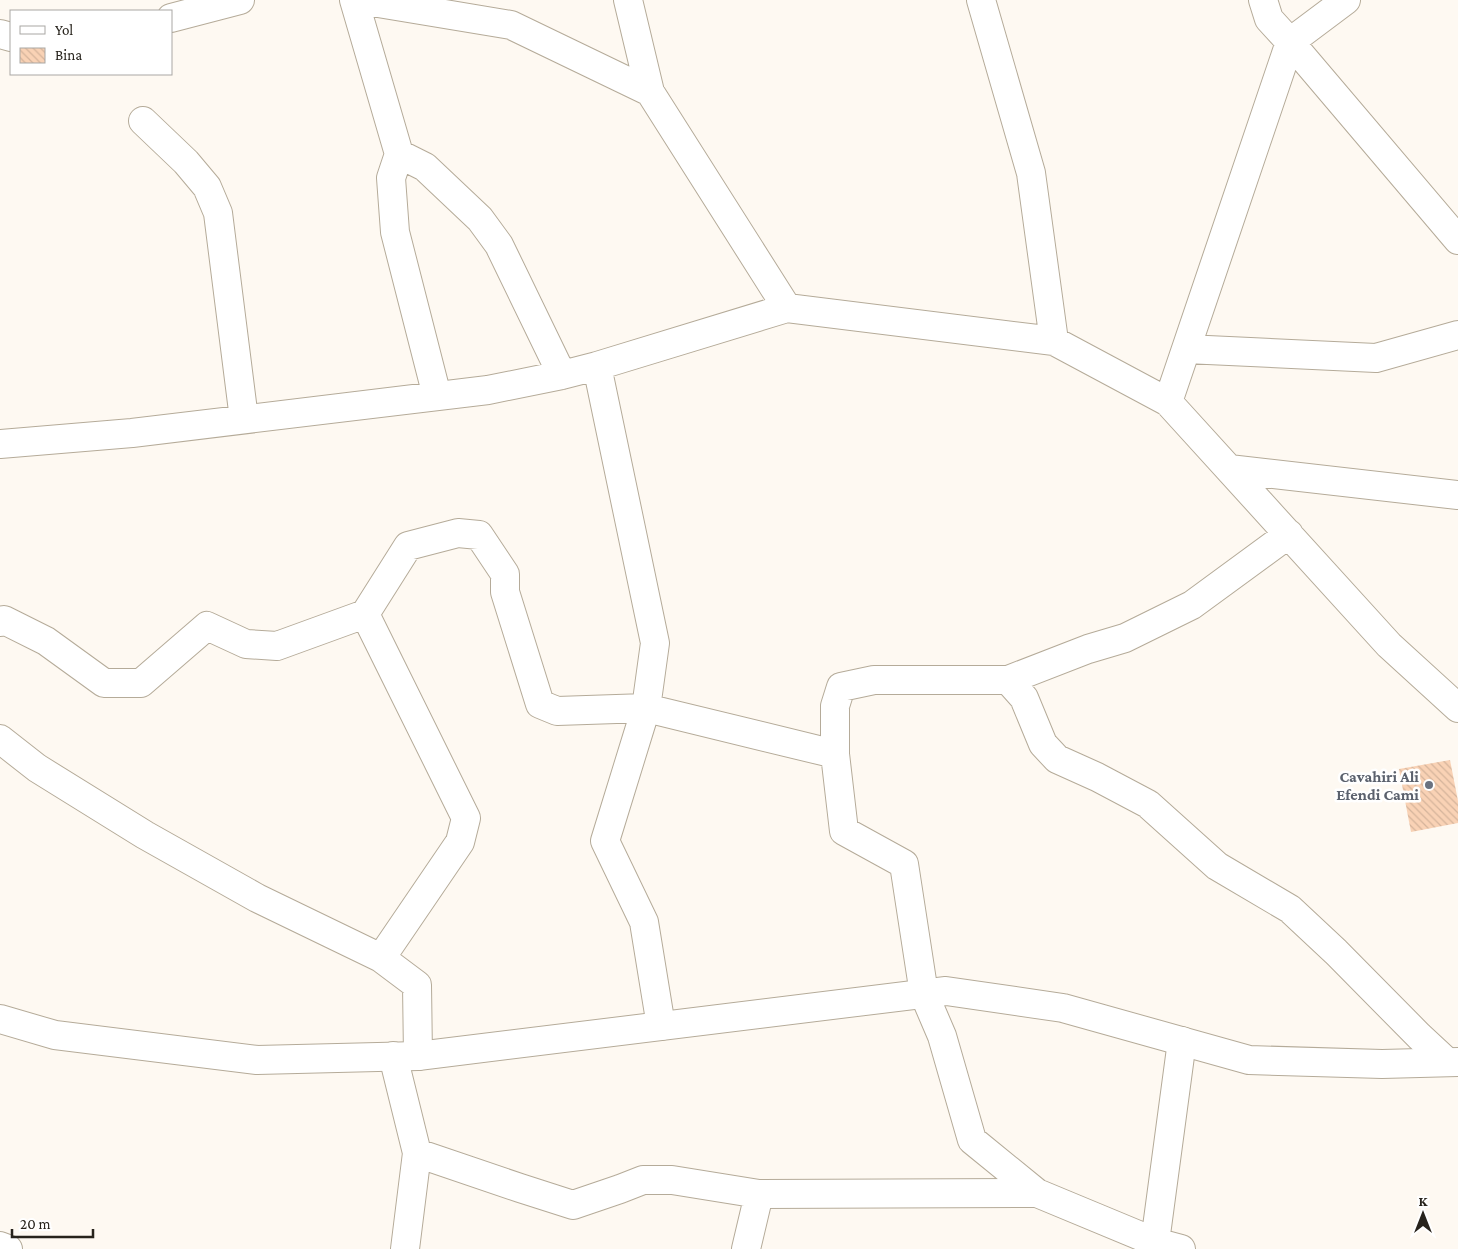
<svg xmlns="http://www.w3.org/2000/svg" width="1458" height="1249" font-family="'Crimson Pro',serif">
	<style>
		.building { fill: url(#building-back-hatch) }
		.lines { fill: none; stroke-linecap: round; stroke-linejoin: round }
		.street-casing { stroke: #b5ab99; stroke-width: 30 }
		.secondary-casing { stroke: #b5ab99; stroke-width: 30 }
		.street { stroke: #fff; stroke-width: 28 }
		.secondary { stroke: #fff; stroke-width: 28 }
		.worship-dot { fill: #6b7280; stroke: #fff; stroke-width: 2 }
		.labels { text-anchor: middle; stroke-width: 5; stroke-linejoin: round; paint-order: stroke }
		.worship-label { font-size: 16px; font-weight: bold; fill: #5b616d; stroke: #fff; text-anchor: end }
	</style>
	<defs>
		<pattern id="building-back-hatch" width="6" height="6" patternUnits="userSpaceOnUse" patternTransform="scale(1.25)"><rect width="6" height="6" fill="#f9d2b5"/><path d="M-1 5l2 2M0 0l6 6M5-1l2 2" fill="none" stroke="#d5b49b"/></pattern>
	</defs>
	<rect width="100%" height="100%" fill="#fef9f2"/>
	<!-- building -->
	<path class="building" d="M1450 760 1458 801V823L1411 832 1399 769Z"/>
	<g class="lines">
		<defs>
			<path id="street" d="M354 0 399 154 391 178 395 232 437 396
				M360 0 511 25 650 92 628 0
				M1263 0 1269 19 1290 42 1346 0
				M171 18 240 0
				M0 34 11 37
				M650 92 787 308 1054 341 1031 173 981 0
				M143 121 186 162 207 187 218 213 244 419
				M399 154 425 167 480 219 499 245 562 375
				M1054 341 1168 402 1290 42 1458 240
				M1186 349 1376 358 1458 335
				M597 366 787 308
				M1168 402 1389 645 1458 708
				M0 444 132 433 488 390 562 375 597 366 655 643 646 708 835 754 844 831 904 864 924 994 942 1036 972 1140 1037 1193 759 1194
				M1229 469 1458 495
				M365 614 466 818 460 842 381 958
				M0 622 4 620 46 641 104 683H141L207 626 246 644 277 646 365 614 408 546 458 533 479 535 505 574V592L540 704 557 711 646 708 605 841 644 922 661 1026
				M1008 680 1088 649 1125 638 1192 605 1289 534
				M0 739 37 768 145 835 257 898 381 958 417 985 418 1056
				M835 754V706L841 687 874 680H1008L1024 698 1043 744 1057 759 1097 777 1148 804 1217 866 1290 909 1336 952 1419 1036 1447 1062
				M393 1056 417 1153 405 1249
				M417 1153 520 1188 573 1205 620 1189 643 1180H672L759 1194 746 1249
				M1037 1193 1155 1242 1182 1041
				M0 1246 8 1249
				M1155 1249V1242L1181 1249"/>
			<path id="secondary" d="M0 1019 55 1035 257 1060 418 1056 946 991 1063 1008 1249 1060 1382 1064 1458 1062"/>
		</defs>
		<!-- street casing -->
		<use href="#street" class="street-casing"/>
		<!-- secondary casing -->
		<use href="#secondary" class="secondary-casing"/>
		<!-- street -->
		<use href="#street" class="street"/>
		<!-- secondary -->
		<use href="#secondary" class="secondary"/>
	</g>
	<!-- markers -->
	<circle class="worship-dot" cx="1429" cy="785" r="5"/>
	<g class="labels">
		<!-- worship labels -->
		<g class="worship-label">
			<text x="1419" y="782">Cavahiri Ali<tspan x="1419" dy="18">Efendi Cami</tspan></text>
		</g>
	</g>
	<!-- legend -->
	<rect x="10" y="10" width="162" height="65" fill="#ffffff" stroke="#a9a7a4"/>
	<rect x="20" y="26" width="25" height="8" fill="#ffffff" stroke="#a9a7a4"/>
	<text x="55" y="35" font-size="15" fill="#27231c">Yol</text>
	<rect x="20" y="48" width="25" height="15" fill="url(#building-back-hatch)" stroke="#a9a7a4"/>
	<text x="55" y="60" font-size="15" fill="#27231c">Bina</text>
	<!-- north arrow -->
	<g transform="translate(1423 1214)" stroke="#ffffff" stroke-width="4" paint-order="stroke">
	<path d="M0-4L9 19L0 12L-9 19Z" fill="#27231c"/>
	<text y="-8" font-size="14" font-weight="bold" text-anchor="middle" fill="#27231c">K</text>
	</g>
	<!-- scale -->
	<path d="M12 1229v8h81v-8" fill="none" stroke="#27231c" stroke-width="2.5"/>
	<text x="20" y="1229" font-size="15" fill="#27231c" stroke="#ffffff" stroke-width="4" paint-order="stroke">20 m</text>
</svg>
